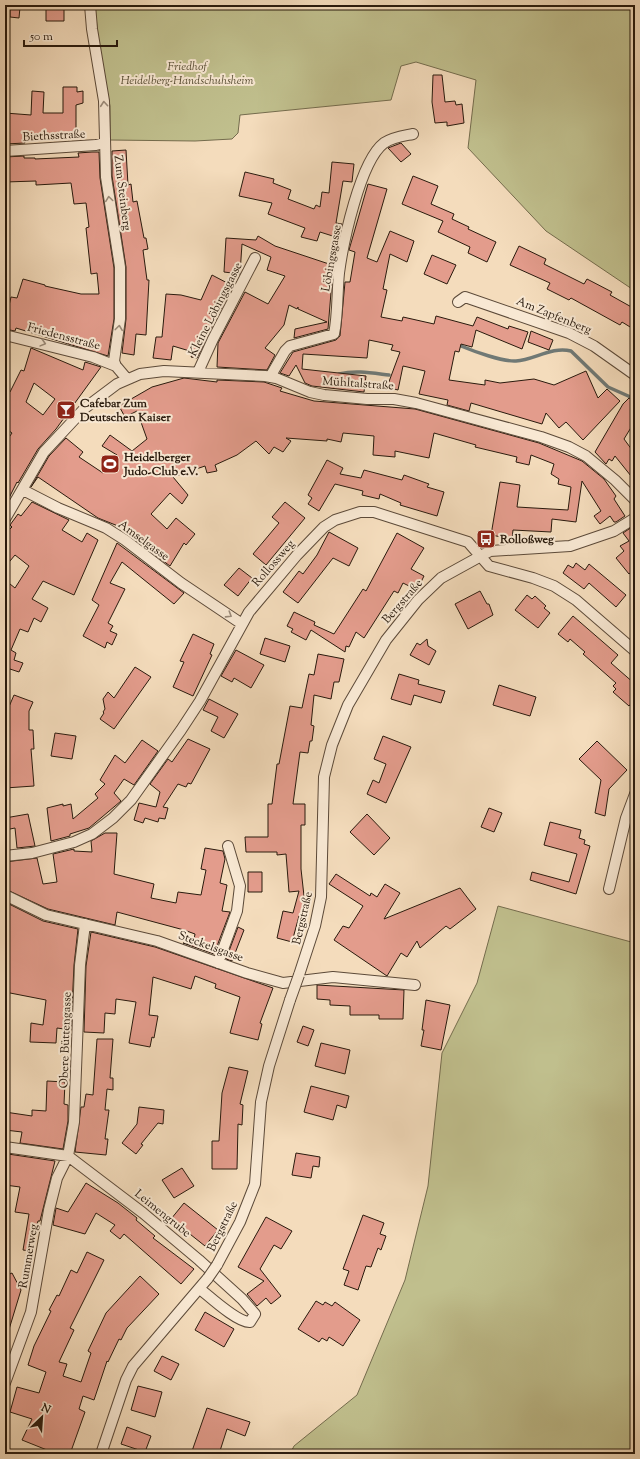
<svg xmlns="http://www.w3.org/2000/svg" width="640" height="1459" font-family="'Sorts Mill Goudy',serif">
	<style>
		.green { fill: #c0bf8d; stroke: #746c4d }
		.lines { fill: none; stroke-linecap: round; stroke-linejoin: round }
		.stream { stroke: #707975; stroke-width: 3.5 }
		.building { fill: #e39c8c; stroke: #291a0d; fill-rule: evenodd }
		.street-casing { stroke: #5c4a39; stroke-width: 12 }
		.street { stroke: #f8e8d3; stroke-width: 10 }
		.street-bridge-casing { stroke: #5c4a39; stroke-width: 12; stroke-linecap: butt }
		.street-bridge { stroke: #f8e8d3; stroke-width: 10 }
		.oneway { stroke: #9b8b7a }
		.labels { text-anchor: middle; stroke-width: 4; stroke-linejoin: round; paint-order: stroke }
		.park-label { font-size: 12px; font-style: italic; fill: #564c33; stroke: #f8e8d3 }
		.street-label { font-size: 12px; fill: #291a0d; stroke: #f8e8d3 }
		.poi-label { font-size: 12px; font-weight: bold; fill: #291a0d; stroke: #f8e8d3; text-anchor: start }
	</style>
	<rect width="100%" height="100%" fill="#f4dcbc"/>
	<filter id="stains"><feTurbulence type="fractalNoise" baseFrequency=".005" numOctaves="4"/><feColorMatrix values="0 0 0 0 .2 0 0 0 0 .09 0 0 0 0 .02 0 0 0 .5 -.17"/></filter>
	<radialGradient id="worn" r=".72"><stop offset=".6" stop-color="#630" stop-opacity="0"/><stop offset="1" stop-color="#630" stop-opacity=".3"/></radialGradient>
	<!-- green -->
	<path class="green" d="M95 5H635V291L546 231 468 148 476 80 416 62 401 66 391 100 240 115 238 133 232 139 195 141 110 140V106L99 48Z
		M498 906 635 943V1454H290L294 1446 357 1395 405 1280 428 1186 442 1053 477 983Z"/>
	<g class="lines">
		<!-- stream -->
		<path class="stream" d="M461 346C473 351 503 362 516 361 534 360 552 346 571 351L608 387 635 399
			M339 374C356 370 372 373 389 375"/>
	</g>
	<!-- building -->
	<path class="building" d="M46 5H64V21H46Z
		M10 6 20 7 19 18 10 17Z
		M433 75H442L445 102 455 101 456 105 462 104 464 123 447 126V122L435 123 432 102Z
		M63 87H77V92L83 91V103L76 105V138L25 139V143L5 144V113L31 115 32 91 44 92 43 113H63Z
		M401 143 411 154 401 162 388 148Z
		M126 150 128 185 131 184 133 202 137 201 144 238H146L148 249 143 250 147 280H149L146 335 136 334 134 355 122 353 126 319V267L112 176V151Z
		M92 152H99L100 178 114 268V319L108 356 16 328 15 331 5 329V310H8L11 297 17 298 23 279 45 285V286L81 294H99L97 273 91 274 86 228 89 227 86 203 74 204 71 183 36 185V181L5 182V157L24 156V158H35V159L79 157 78 153Z
		M332 162 354 164 352 182 343 181 336 223 342 224 339 238 320 232 317 241 301 237 305 228 268 214 272 203 239 196 245 172 274 179 273 183 291 190 288 199 314 209 316 205 320 207 322 192 329 193Z
		M413 176 438 186 431 204 454 214 452 219 469 227 468 229 496 242 487 262 468 253 470 247 438 232 443 221 402 204Z
		M368 184 387 189 367 258 377 262 390 231 414 241 407 262 390 254 383 289 387 290 381 317 402 321 403 317 434 324 436 316 473 326 477 317 508 329 509 326 528 332 522 349 476 330 472 347 461 344 459 352 455 351 449 380 485 385V380L500 383 534 379 554 385 586 371 598 398 607 389 620 401 583 440 566 422 559 428 546 413 542 424 471 403 469 411 447 405 448 400 419 394 425 371 403 366 398 390 387 387 400 352 391 350 393 345 369 340 367 358 303 354 302 369 366 376 364 392 312 386 305 383 296 365 289 376 280 373 293 352 336 340 340 336 345 282H350L355 252 349 250Z
		M258 236 275 246 332 265 327 280H332L328 329 294 338 295 329 327 322 298 309V307L297 309 289 305 284 325 265 348 275 355 267 370 217 367 218 343 245 292 268 304 285 276 267 270 271 257 242 244 240 274 224 272 226 238 256 240Z
		M519 246 546 259 544 264 584 284 587 279 612 292 610 295 635 309V330L622 322 620 325 571 298 569 300 547 289 550 283 510 265Z
		M432 255 456 265 447 284 424 274Z
		M212 275 233 286 219 313 220 306H218L211 330 197 358 191 357 193 352 173 346 171 360 153 358 156 337H162L166 294 181 295 201 300Z
		M531 331 553 340 549 350 528 342Z
		M31 348 83 370 85 362 101 367 56 429 38 449 18 483 17 482 5 506V443L12 433 5 428V390L10 392 21 370 24 371ZM34 383 55 399 43 415 26 402Z
		M184 378 217 382V380L264 382 282 388 280 391 314 401 415 409 539 443 582 461 604 479 616 496 614 499 625 516 616 522H614L610 516 600 524 594 516 601 511 582 481 576 522 552 519 551 532 513 530 512 539 491 535 500 482 520 485 517 507 568 510 571 487 558 484 559 479 551 474 554 464 531 455 529 465 516 462 517 457 475 447 476 445 434 433 429 458 395 451V457L373 455 374 436 343 433 341 442 327 439V441L286 438 291 441 283 452 274 447 269 454 256 441 237 455 215 465 217 471 207 473 205 466 173 477 188 495 182 504 170 493 151 514 167 529 176 518 195 534 186 545 184 543 170 566 122 531 123 528 98 518 38 477 31 487 49 456 66 438 83 452 79 457 103 473 117 455 102 446 110 435 132 451 147 439 137 411 125 417 119 406 152 387Z
		M629 398 635 402V421L624 439 635 454V481L615 456 612 461 609 459 606 464 595 452 623 404Z
		M327 460 343 468 340 474 361 478 364 470 402 480 404 475 429 484 427 487 444 492 437 516 400 505 401 503 380 494 379 499 362 495 363 491 335 484 319 511 308 504 312 498 308 495Z
		M32 502 69 520 62 530 82 542 87 533 98 540 74 595 43 581 32 599 48 608 41 622 34 618 28 632 20 629 11 650 16 653 14 660 23 663 19 672 10 669 6 680 5 580 15 588 29 566 15 555 5 567V534L12 527 10 525 18 514 21 516Z
		M285 502 305 518 266 565 253 554 279 523 272 517Z
		M632 527 635 531V569L629 574 616 558 624 551 620 546 629 541 623 533Z
		M329 532 358 548 349 566 333 558 298 603 283 592 299 571 303 574 317 555Z
		M397 533 424 548 411 569 424 576 417 590 403 583 398 593 394 591 364 638 356 632 349 647 346 646 345 652 311 630 306 640 291 632 293 629 287 626 294 612 315 622 314 625 334 634 363 589 366 591Z
		M117 543 184 593 174 604 122 562 110 583 125 589 108 623 113 626 110 631 117 634 112 645 107 642 105 648 83 636 99 605 92 600Z
		M576 563 585 570 589 564 626 595 616 607 589 583 584 589 563 573 568 565 573 568Z
		M239 568 252 578 238 596 224 585Z
		M480 591 487 604H489L493 615 468 629 455 604Z
		M527 595 532 599 535 596 546 606 544 608 550 613 538 628 515 610Z
		M573 616 618 655 611 663 635 684V699L629 706 613 692 616 689 613 686 616 683 583 654 585 652 570 639 568 642 558 634Z
		M193 634 214 644 210 654 212 655 193 696 173 687 184 662 180 661Z
		M265 638 290 646 285 662 260 654Z
		M427 639 428 646 436 651 429 665 410 655 417 643 420 645Z
		M236 650 264 665 251 688 234 678 232 682 221 676Z
		M318 654 344 659 339 682H334L331 699 314 695 311 725 314 726 312 741H310L308 753 300 752 293 804H305V825H301V869L305 905 309 906 306 918 299 916 292 942 277 938 283 911 293 913 299 891 289 892 286 854 277 855V852H246L245 837H268V804H272L277 764H279L290 706 302 708 309 674 314 675Z
		M135 667 151 677 114 729 100 719 104 713 103 712 105 709 103 699 108 692 114 698Z
		M399 674 419 680 418 684 445 691 441 703 414 695 411 705 391 699Z
		M499 685 536 697 530 716 493 705Z
		M14 695 33 702 29 711V730H33L34 749H31L34 786 5 788V716Z
		M209 699 238 714 224 738 211 731 218 717 203 710Z
		M55 733 76 736 72 759 51 756Z
		M383 736 411 747 386 803 367 794 373 780 379 783 386 764 374 759Z
		M188 739 210 749 191 784 188 783 186 787 178 784 163 807 168 808 165 819 159 818 158 822 145 818 143 823 134 820 139 803 156 807 160 792 150 784 168 759 172 762Z
		M142 740 158 751 134 785 124 779 114 793 121 801 89 828 70 834V836L51 841 47 808 63 804V806L71 804 73 819 98 798 95 794 105 784 100 780 115 755 125 763Z
		M597 741 627 770 609 789 605 816 595 813 601 780 579 759Z
		M489 808 502 813 494 832 481 827Z
		M28 814 35 846 17 848 15 828 5 830V818Z
		M367 814 390 838 374 855 350 832Z
		M550 822 581 830 579 838 585 840 584 844 590 846 576 894 530 880 532 872 569 882 577 854 544 845Z
		M105 833H117L114 874 154 884 151 898 176 903 178 892 201 895 206 870 201 869 205 848 223 851 225 859 220 883 227 885 222 911 230 912 214 954 183 943 193 945 195 934 184 930 117 912 115 925 48 909 5 889V862L37 858 43 884 57 882 53 854 74 849V851L92 852 91 841Z
		M248 872H262V892H248Z
		M336 874 370 896 371 893 377 897 385 884 400 893 384 919 460 888 476 909 450 929 446 926 420 948 417 941 407 957 401 953 387 976 334 940 343 926 349 928 363 906 329 884Z
		M5 902 43 921 78 929 74 965 71 1030 57 1028 56 1043 30 1042 31 1023 43 1025 46 1000 5 992Z
		M238 927 244 930 232 961 226 959Z
		M91 932 155 947 273 988 260 1023 262 1024 258 1040 230 1033 240 997 215 988 216 984 195 976 191 989 153 977 149 1015 158 1016 154 1038 152 1037 150 1047 129 1043 136 1002 116 999 115 1014 105 1013 104 1033 84 1032 86 966Z
		M317 985 404 990 403 1019H379V1015H350V1006L330 1005V1000L317 999Z
		M426 1000 450 1005 441 1050 421 1046 424 1030H422Z
		M303 1026 314 1030 308 1046 297 1042Z
		M97 1039H113L110 1078H113V1090L107 1089 105 1110H109L105 1139H108L106 1155 75 1152 81 1107H84L86 1094 93 1095Z
		M321 1043 350 1050 345 1074 315 1066Z
		M229 1067 248 1071 240 1104 243 1105 242 1125 238 1124 237 1169H212V1141H219L222 1093Z
		M47 1081 65 1082 64 1104 68 1105V1121L63 1149 20 1143 22 1132 5 1130V1112L32 1116V1110L46 1111Z
		M311 1086 349 1096 346 1108 337 1105 333 1120 304 1112Z
		M139 1107 164 1110 163 1124 158 1123 141 1144 143 1145 136 1154 122 1143 137 1124Z
		M296 1153 320 1157 319 1167 313 1166 311 1178 292 1175Z
		M8 1154 55 1161 40 1221H38L30 1251 23 1250 29 1214 15 1212 20 1187 5 1185Z
		M182 1168 194 1186 174 1198 162 1180Z
		M86 1183 118 1203 137 1218 136 1220 155 1236 153 1238 194 1269 181 1284 124 1234 120 1239 110 1231 115 1225 96 1213 85 1234 53 1225 56 1208 68 1212Z
		M184 1203 218 1230 205 1246 171 1219Z
		M363 1215 384 1223 380 1234 386 1236 381 1250 378 1248 371 1267 366 1266 358 1290 344 1285 349 1271 343 1269Z
		M266 1217 292 1231 281 1249 274 1245 260 1269 281 1296 271 1304 266 1298 257 1306 247 1294 264 1281 238 1267Z
		M87 1252 104 1260 70 1328 74 1330 59 1362 67 1364 63 1376 81 1382 91 1353 88 1351 106 1313 140 1276 159 1294 127 1328 121 1340 119 1339 108 1362 107 1361 94 1400 83 1396 79 1409 85 1412 70 1454H46L47 1450 22 1440 32 1419 10 1412 17 1387 39 1393 46 1372 28 1365 34 1346 51 1311 49 1310 57 1295 59 1296 71 1270 77 1273Z
		M12 1273 21 1290 7 1336H5V1276Z
		M316 1301 323 1305 325 1302 332 1306 335 1302 360 1320 343 1346 329 1337 327 1341 322 1338 319 1342 298 1329Z
		M205 1312 234 1329 224 1347 195 1330Z
		M162 1356 179 1364 171 1380 154 1371Z
		M138 1386 162 1392 155 1417 131 1410Z
		M207 1408 250 1422 245 1436 227 1429 219 1454H191Z
		M127 1427 151 1436 145 1452 121 1444Z"/>
	<g class="lines">
		<defs>
			<path id="street" d="M90 5 92 29 104 101 106 177 120 267V319L114 361 116 366 127 379
				M5 151 96 145 104 143
				M458 302 465 297 569 333 594 346 635 375
				M5 335 93 357 116 366
				M198 372 213 339 255 258
				M270 377 285 351 290 346 334 334C338 315 337 293 339 273 343 243 360 161 384 143 393 137 403 136 413 134
				M23 490 58 508 106 528 125 540 181 583 242 624
				M5 519 44 452 85 408 117 384 140 374 164 371 265 376 276 378 310 392 324 395 367 399H394L416 403 541 437 569 447 586 456 615 480 635 500
				M5 856 32 853 74 842 92 834 113 818 131 800 181 730 200 701 249 612 297 555 324 527 335 520 360 512H374L468 542 489 566 533 578 554 586 576 600 635 651
				M609 889 626 818 635 794
				M5 895 46 915 157 941 247 973 283 983 333 977 415 985
				M218 963 237 911 240 886 228 846
				M299 975 315 926 321 897 324 777 332 745 348 705 386 640 418 600 441 578 490 551 570 546 614 531 635 518
				M5 1147 68 1156 143 1213 199 1260 242 1299 255 1314 250 1322C238 1323 210 1297 200 1289
				M217 1265 240 1222 255 1184 261 1102 269 1066 290 1000
				M5 1383 31 1312 49 1210 57 1178 68 1156 74 1122 80 965 85 924
				M101 1454 126 1380 133 1366 208 1278"/>
		</defs>
		<!-- street casing -->
		<use href="#street" class="street-casing"/>
		<!-- street -->
		<use href="#street" class="street"/>
		<defs>
			<path id="street-bridge" d="M290 1000 299 975
				M208 1278 217 1265"/>
		</defs>
		<!-- street-bridge casing -->
		<use href="#street-bridge" class="street-bridge-casing"/>
		<!-- street-bridge -->
		<use href="#street-bridge" class="street-bridge"/>
	</g>
	<!-- one-way arrows -->
	<defs><path id="oneway-chevron" d="M-2-3.5L2.5 0L-2 3.5" fill="none" stroke-width="1.6" stroke-linecap="round" stroke-linejoin="round"/></defs>
	<g class="oneway">
		<use href="#oneway-chevron" transform="translate(104 104) rotate(-95)"/>
		<use href="#oneway-chevron" transform="translate(109 199) rotate(-98)"/>
		<use href="#oneway-chevron" transform="translate(119 328) rotate(-83)"/>
		<use href="#oneway-chevron" transform="translate(43 343) rotate(15)"/>
		<use href="#oneway-chevron" transform="translate(229 615) rotate(32)"/>
	</g>
	<!-- icons -->
	<defs>
		<symbol id="bar-square" viewBox="-11 -11 22 22"><rect x="-9" y="-9" width="18" height="18" rx="4" fill="#8f2418" stroke="#f8e8d3"/><path d="M-6-5H6L.8 .8V4.5H3.5V6h-7V4.5H-.8V.8Z" fill="#fff"/></symbol>
		<symbol id="stadium-square" viewBox="-11 -11 22 22"><rect x="-9" y="-9" width="18" height="18" rx="4" fill="#8f2418" stroke="#f8e8d3"/><path d="M0-5a6.5 5 0 1 0 0 10a6.5 5 0 1 0 0-10ZM-3.5-1.8h7v3.6h-7Z" fill="#fff"/></symbol>
		<symbol id="bus-square" viewBox="-11 -11 22 22"><rect x="-9" y="-9" width="18" height="18" rx="4" fill="#8f2418" stroke="#f8e8d3"/><path d="M-5-6H5V4H4V6H2V4H-2V6H-4V4H-5ZM-3.5-4V0h7V-4ZM-3.5 1.2v1.5H-2V1.2ZM2 1.2v1.5H3.5V1.2Z" fill="#fff"/></symbol>
	</defs>
	<g fill-rule="evenodd">
		<use href="#bar-square" x="55" y="399" width="22" height="22"/>
		<use href="#stadium-square" x="99" y="453" width="22" height="22"/>
		<use href="#bus-square" x="475" y="528" width="22" height="22"/>
	</g>
	<g class="labels">
		<!-- park labels -->
		<g class="park-label">
			<text x="187" y="70">Friedhof<tspan x="187" dy="14">Heidelberg-Handschuhsheim</tspan></text>
		</g>
		<!-- street labels -->
		<g class="street-label">
			<text transform="translate(54 135) rotate(-3)" y="4">Biethsstraße</text>
			<text transform="translate(123 193) rotate(83)" y="4">Zum Steinberg</text>
			<text transform="translate(331 258) rotate(-80)" y="4">Löbingsgasse</text>
			<text transform="translate(215 309) rotate(-63)" y="4">Kleine Löbingsgasse</text>
			<text transform="translate(554 315) rotate(22)" y="4">Am Zapfenberg</text>
			<text transform="translate(64 336) rotate(15)" y="4">Friedensstraße</text>
			<text transform="translate(358 383) rotate(4)" y="4">Mühltalstraße</text>
			<text transform="translate(144 540) rotate(36)" y="4">Amselgasse</text>
			<text transform="translate(273 563) rotate(-49)" y="4">Rollossweg</text>
			<text transform="translate(402 601) rotate(-49)" y="4">Bergstraße</text>
			<text transform="translate(302 918) rotate(-77)" y="4">Bergstraße</text>
			<text transform="translate(211 946) rotate(20)" y="4">Steckelsgasse</text>
			<text transform="translate(65 1040) rotate(-88)" y="4">Obere Büttengasse</text>
			<text transform="translate(163 1213) rotate(39)" y="4">Leimengrube</text>
			<text transform="translate(222 1226) rotate(-64)" y="4">Bergstraße</text>
			<text transform="translate(28 1256) rotate(-80)" y="4">Rummerweg</text>
		</g>
		<!-- poi labels -->
		<g class="poi-label">
			<text x="80" y="407">Cafebar Zum<tspan x="80" dy="14">Deutschen Kaiser</tspan></text>
			<text x="124" y="461">Heidelberger<tspan x="124" dy="14">Judo-Club e.V.</tspan></text>
			<text x="500" y="543">Rolloßweg</text>
		</g>
	</g>
	<!-- margin -->
	<rect width="640" height="1459" fill="none" stroke="#f4dcbc" stroke-width="20"/>
	<rect x="6" y="6" width="628" height="1447" fill="none" stroke="#291a0d" stroke-width="2"/>
	<rect x="10" y="10" width="620" height="1439" fill="none" stroke="#291a0d"/>
	<!-- north arrow -->
	<g transform="translate(42 1417) rotate(25)" stroke="#f8e8d3" stroke-width="3" paint-order="stroke">
	<path d="M0-3L7 15L0 10L-7 15Z" fill="#291a0d"/>
	<text y="-6" font-size="11" font-weight="bold" text-anchor="middle" fill="#291a0d">N</text>
	</g>
	<!-- scale -->
	<path d="M24 40v6h93v-6" fill="none" stroke="#291a0d" stroke-width="2"/>
	<text x="30" y="40" font-size="12" fill="#291a0d" stroke="#f8e8d3" stroke-width="3" paint-order="stroke">50 m</text>
	<rect width="100%" height="100%" filter="url(#stains)"/>
	<rect width="100%" height="100%" fill="url(#worn)"/>
</svg>
